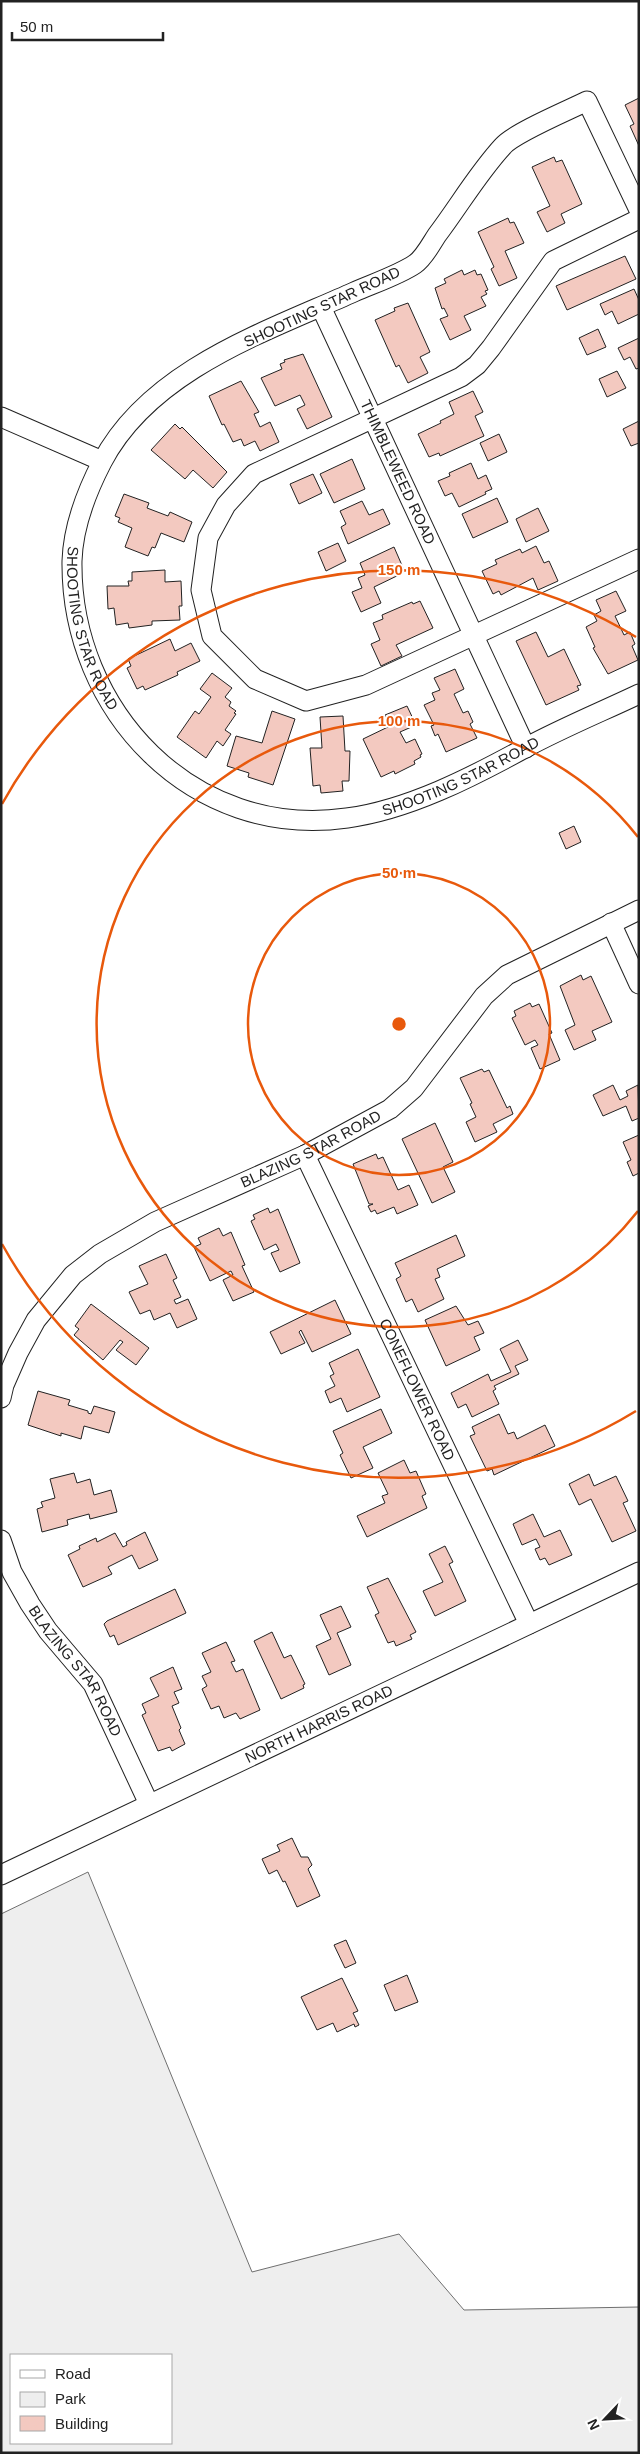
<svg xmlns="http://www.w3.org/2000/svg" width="640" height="2454" font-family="Arial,sans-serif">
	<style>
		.green { fill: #eee; stroke: #6f6f6f; fill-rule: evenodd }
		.building { fill: #f3c9c0; stroke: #222 }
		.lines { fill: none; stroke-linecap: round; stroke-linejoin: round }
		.street-casing { stroke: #222; stroke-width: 21 }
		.street { stroke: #fff; stroke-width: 19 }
		.ring { fill: none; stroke: #e8590c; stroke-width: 2.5 }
		.labels { text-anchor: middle; stroke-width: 4; stroke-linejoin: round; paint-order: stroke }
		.street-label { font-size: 15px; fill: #222; stroke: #fff }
		.centre { fill: #e8590c; stroke: #fff; stroke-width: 2.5 }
		.ring-label { font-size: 15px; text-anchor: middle; font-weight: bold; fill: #e8590c; stroke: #fff; stroke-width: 4; stroke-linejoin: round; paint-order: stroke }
	</style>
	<rect width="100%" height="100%" fill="#fff"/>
	<!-- green -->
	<path class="green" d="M88 1872 252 2272 399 2234 464 2310 639 2307V2453H1V1914ZM11 2355H171V2443H11Z"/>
	<!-- building -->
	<path class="building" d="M639 98V146L630 126 634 124 625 105Z
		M554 157 556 162 562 160 582 204 561 214 565 223 547 232 537 212 550 206 532 167Z
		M508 218 510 223 514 222 524 243 505 251 517 278 499 286 491 269 494 267 478 232Z
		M625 256 636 279 567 310 556 286Z
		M462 270 464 275 475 270 477 275 481 274 488 290 485 291 487 294 481 297 486 306 464 316 471 330 450 340 440 319 448 316 444 308 442 309 435 288 446 283 444 279Z
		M634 289 639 300V314L618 324 612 311 605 315 600 304Z
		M408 303 430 352 420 357 428 373 408 383 399 365 396 367 375 320 395 311 394 308Z
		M598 329 606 347 587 355 579 338Z
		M639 338V368L636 369 630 357 624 360 618 348Z
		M303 354 332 417 307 429 297 409 305 405 300 395 275 406 261 378 282 369 280 364 285 362 284 360Z
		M617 371 626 388 607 397 599 379Z
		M241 381 259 412 254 414 260 427 270 422 279 442 260 451 255 441 244 446 241 439 233 442 224 424 222 425 209 396Z
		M473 391 483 412 475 416 484 436 440 456 439 453 429 457 418 434 441 423 440 421 454 414 449 402Z
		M639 421V443L631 446 623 429Z
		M175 424 180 429 182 427 227 472 213 488 193 470 185 479 151 450Z
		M499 434 507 452 488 461 480 443Z
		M352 459 365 489 334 503 320 474Z
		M471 463 478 479 486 475 492 489 485 492 486 494 459 507 452 493 445 496 438 481 450 476 449 473Z
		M313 474 322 493 299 504 290 484Z
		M124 494 149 503 147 508 168 516 170 512 192 522 184 542 161 533 155 548 152 547 148 556 125 547 132 528 118 522 120 518 115 516Z
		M497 498 508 522 473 538 462 514Z
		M362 501 369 515 383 509 390 524 348 544 341 527 346 524 340 511Z
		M538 508 549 531 526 542 516 519Z
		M338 543 346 561 326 571 318 552Z
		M536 546 544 563 549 561 558 581 538 590 533 578 501 595 499 591 493 594 482 571 497 564 495 560 520 549 522 553Z
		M394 547 404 570 402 571 403 573 374 587 381 603 361 612 352 592 362 588 358 578 365 575 360 563Z
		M165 570V582L181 581 182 606H179L180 620 152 621V625L129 628 128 623 116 625 114 608 108 609 107 586H129L128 581H132V572Z
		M616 591 626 611 615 616 624 635 630 632 635 644 632 646 638 660 608 674 593 648 595 647 586 627 597 621 594 615 601 611 596 600Z
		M420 601 433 628 396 645 402 656 381 666 371 644 380 640 373 623 383 619 382 615 412 602 413 604Z
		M536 632 548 657 564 649 581 685 577 686 579 690 546 705 516 641Z
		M170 639 175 651 191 643 200 661 177 672 178 675 145 690 143 686 137 689 127 668 131 666 128 659Z
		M455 669 464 689 454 694 463 713 468 711 473 722 470 724 477 738 446 752 438 734 435 736 431 726 434 725 424 705 435 700 432 693 440 690 434 678Z
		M212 673 232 688 225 697 231 702 229 706 236 711 234 713 236 714 225 730 231 734 223 746 217 741 206 758 177 737 195 711 199 714 211 697 200 689Z
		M407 706 416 725 400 732 406 743 415 739 422 754 420 755 421 757 414 761 415 764 395 774 394 771 381 777 363 739 390 726 385 715Z
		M272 711 295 719 273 785 248 777 249 773 227 766 236 736 262 743Z
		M343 716 345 751H350L349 781H342L343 791 321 793 320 785 313 786 310 748H322L320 717Z
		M574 826 581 842 566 849 559 833Z
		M581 975 583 980 591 976 612 1022 592 1031 596 1040 574 1050 565 1030 575 1025 560 986Z
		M530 1003 532 1007 539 1004 552 1033 549 1034 560 1060 540 1069 531 1048 538 1045 535 1040 525 1045 512 1018 516 1016 514 1011Z
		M482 1069 484 1072 489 1070 507 1108 510 1106 513 1114 493 1124 497 1132 475 1142 466 1122 476 1117 470 1104 472 1103 460 1078Z
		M613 1085 620 1100 628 1096 626 1091 638 1085 639 1118 632 1121 626 1106 603 1116 593 1095Z
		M435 1123 453 1162 443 1167 455 1192 432 1203 402 1139Z
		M639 1135V1173L633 1176 627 1162 631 1160 623 1142Z
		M376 1154 378 1159 383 1157 398 1190 409 1185 418 1205 397 1214 394 1207 377 1214 375 1210 371 1212 368 1206 373 1204H369L353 1164Z
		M268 1208 270 1213 278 1209 300 1263 280 1272 271 1253 279 1250 276 1244 264 1250 251 1221 255 1219 253 1215Z
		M219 1228 223 1236 231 1232 245 1265 242 1266 254 1292 233 1301 223 1280 233 1275 231 1271 210 1281 194 1247 201 1244 198 1238Z
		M456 1235 465 1256 437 1269 440 1277 435 1279 444 1299 418 1312 412 1299 406 1302 396 1279 401 1276 395 1263Z
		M166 1254 177 1278 173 1280 181 1297 174 1300 176 1304 188 1299 197 1319 177 1328 170 1313 154 1320 150 1310 140 1314 129 1292 148 1284 139 1266Z
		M335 1300 351 1334 312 1352 301 1330 299 1332 305 1343 281 1354 270 1332Z
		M91 1304 149 1348 136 1365 116 1350 123 1342 120 1340 103 1360 74 1335 79 1329 75 1326Z
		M456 1306 468 1325 478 1321 484 1333 474 1337 480 1350 446 1366 425 1320Z
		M518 1340 528 1360 515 1366 519 1374 494 1386 496 1389 493 1391 499 1404 472 1417 466 1404 458 1408 451 1393 488 1374 491 1381 511 1372 500 1349Z
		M358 1349 380 1397 347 1412 341 1398 330 1403 325 1391 335 1386 330 1376 334 1374 329 1363Z
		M38 1391 70 1400 68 1405 88 1411V1413L91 1414 94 1406 115 1412 109 1433 84 1426 81 1439 61 1433V1436L28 1425Z
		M381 1409 392 1433 363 1447 373 1468 351 1478 340 1455 343 1453 333 1431Z
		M499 1414 508 1434 514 1432 517 1439 545 1425 555 1446 494 1475 492 1469 487 1471 470 1436 475 1434 472 1427Z
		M404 1460 410 1473 416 1471 426 1494 422 1496 427 1508 367 1537 357 1516 385 1503 382 1496 388 1494 378 1473Z
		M74 1473 77 1483 90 1479 94 1495 111 1490 117 1512 90 1519 89 1514 67 1520 68 1525 42 1532 37 1509 43 1507 41 1502 55 1498 50 1479Z
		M589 1474 594 1486 616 1476 628 1501 623 1503 636 1531 612 1542 591 1499 579 1505 569 1484Z
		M533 1514 544 1537 560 1530 572 1555 549 1565 545 1558 540 1560 535 1549 540 1547 536 1539 522 1545 513 1524Z
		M145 1532 158 1560 139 1569 132 1555 108 1567 112 1574 83 1587 68 1555 80 1549 79 1546 96 1538 97 1542 115 1533 123 1547 127 1545 126 1542Z
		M445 1546 453 1562 449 1564 466 1601 435 1616 423 1591 443 1582 429 1554Z
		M388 1578 416 1632 410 1635 412 1639 396 1646 394 1641 388 1643 375 1615 379 1613 367 1587Z
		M175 1589 186 1613 118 1645 114 1635 110 1637 104 1624 107 1621Z
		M341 1606 351 1627 337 1633 351 1665 329 1675 316 1646 331 1639 320 1615Z
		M272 1632 284 1658 291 1655 305 1684 303 1685 304 1688 281 1699 254 1641Z
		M226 1642 235 1661 231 1662 236 1672 243 1669 260 1710 240 1719 236 1713 224 1718 219 1706 211 1709 202 1689 207 1686 202 1676 211 1672 202 1653Z
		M173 1667 182 1689 174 1692 179 1703 172 1706 181 1728 179 1730 185 1744 172 1751 170 1747 158 1751 142 1715 146 1713 142 1704 159 1696 150 1678Z
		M292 1838 301 1857H308L312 1865 308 1869 320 1896 297 1907 285 1881 283 1882 277 1870 269 1874 262 1859 280 1851 277 1845Z
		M346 1940 356 1963 345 1968 334 1945Z
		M407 1975 418 2002 395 2011 384 1985Z
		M342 1978 358 2011 353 2013 359 2025 355 2027 354 2024 337 2032 333 2023 317 2030 301 1997Z"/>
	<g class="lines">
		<defs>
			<g id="street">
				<path id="s1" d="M639 210 587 101C569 110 514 133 503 146 478 173 459 206 437 235 431 244 424 258 415 264 399 275 372 284 354 292 265 332 150 370 102 462 87 491 73 528 72 561 70 711 193 840 347 818 408 810 472 777 525 748 562 728 601 712 639 694"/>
				<path d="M639 219 553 261 491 348 477 365 461 377 254 474 226 505 208 538 201 590 212 636 255 679 306 701 366 685 639 559"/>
				<path id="s2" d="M321 307 526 748"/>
				<path d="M1 417 102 461"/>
				<path d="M611 923 639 984"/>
				<path id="s3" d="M305 1155 529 1624"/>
				<path id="s4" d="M1 1398 4 1385 18 1353 36 1320 73 1275 100 1254 155 1222 305 1155 390 1109 414 1088 484 996 507 975 639 910"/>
				<path id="s5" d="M1 1540 12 1572 30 1604 48 1631 93 1684 149 1804"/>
				<path id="s6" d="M1 1875 639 1572"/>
			</g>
		</defs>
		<!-- street casing -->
		<use href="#street" class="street-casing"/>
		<!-- street -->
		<use href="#street" class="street"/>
	</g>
	<!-- distance rings -->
	<g class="ring">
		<circle cx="399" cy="1024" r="151"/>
		<path d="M638 1211A303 303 0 1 1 638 837"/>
		<path d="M636 1411A454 454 0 0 1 2 1244M2 804A454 454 0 0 1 636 637"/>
	</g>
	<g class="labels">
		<!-- street labels -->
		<g class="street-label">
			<text transform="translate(322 307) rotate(-25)" y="5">SHOOTING STAR ROAD</text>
			<text dy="5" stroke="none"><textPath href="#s2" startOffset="182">THIMBLEWEED ROAD</textPath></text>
			<text dy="5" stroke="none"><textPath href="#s1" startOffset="916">SHOOTING STAR ROAD</textPath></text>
			<text dy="5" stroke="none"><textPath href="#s1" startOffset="1395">SHOOTING STAR ROAD</textPath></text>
			<text dy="5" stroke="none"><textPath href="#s4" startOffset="414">BLAZING STAR ROAD</textPath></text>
			<text dy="5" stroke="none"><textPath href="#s3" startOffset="260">CONEFLOWER ROAD</textPath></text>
			<text dy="5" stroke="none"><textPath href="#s5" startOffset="152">BLAZING STAR ROAD</textPath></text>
			<text dy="5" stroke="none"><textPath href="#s6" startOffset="352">NORTH HARRIS ROAD</textPath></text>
		</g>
	</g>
	<circle cx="399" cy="1024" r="8" class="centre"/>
	<g class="ring-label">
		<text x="399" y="575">150 m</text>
		<text x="399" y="726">100 m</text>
		<text x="399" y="878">50 m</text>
	</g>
	<!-- border -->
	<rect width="640" height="2454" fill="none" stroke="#222222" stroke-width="5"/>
	<!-- legend -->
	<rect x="10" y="2354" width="162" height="90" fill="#ffffff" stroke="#a7a7a7"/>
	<rect x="20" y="2370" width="25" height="8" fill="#ffffff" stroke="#a7a7a7"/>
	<text x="55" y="2379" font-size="15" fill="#222222">Road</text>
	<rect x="20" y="2392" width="25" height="15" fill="#eeeeee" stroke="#a7a7a7"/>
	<text x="55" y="2404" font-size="15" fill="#222222">Park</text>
	<rect x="20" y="2416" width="25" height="15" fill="#f3c9c0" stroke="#a7a7a7"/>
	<text x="55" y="2429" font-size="15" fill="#222222">Building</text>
	<!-- north arrow -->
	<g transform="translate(605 2419) rotate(245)" stroke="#ffffff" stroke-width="4" paint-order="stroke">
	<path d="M0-4L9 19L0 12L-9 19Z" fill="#222222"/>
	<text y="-8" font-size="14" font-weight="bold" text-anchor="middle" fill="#222222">N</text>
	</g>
	<!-- scale -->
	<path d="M12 32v8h151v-8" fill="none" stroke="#222222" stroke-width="2.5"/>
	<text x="20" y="32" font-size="15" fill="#222222" stroke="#ffffff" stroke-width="4" paint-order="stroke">50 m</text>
</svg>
